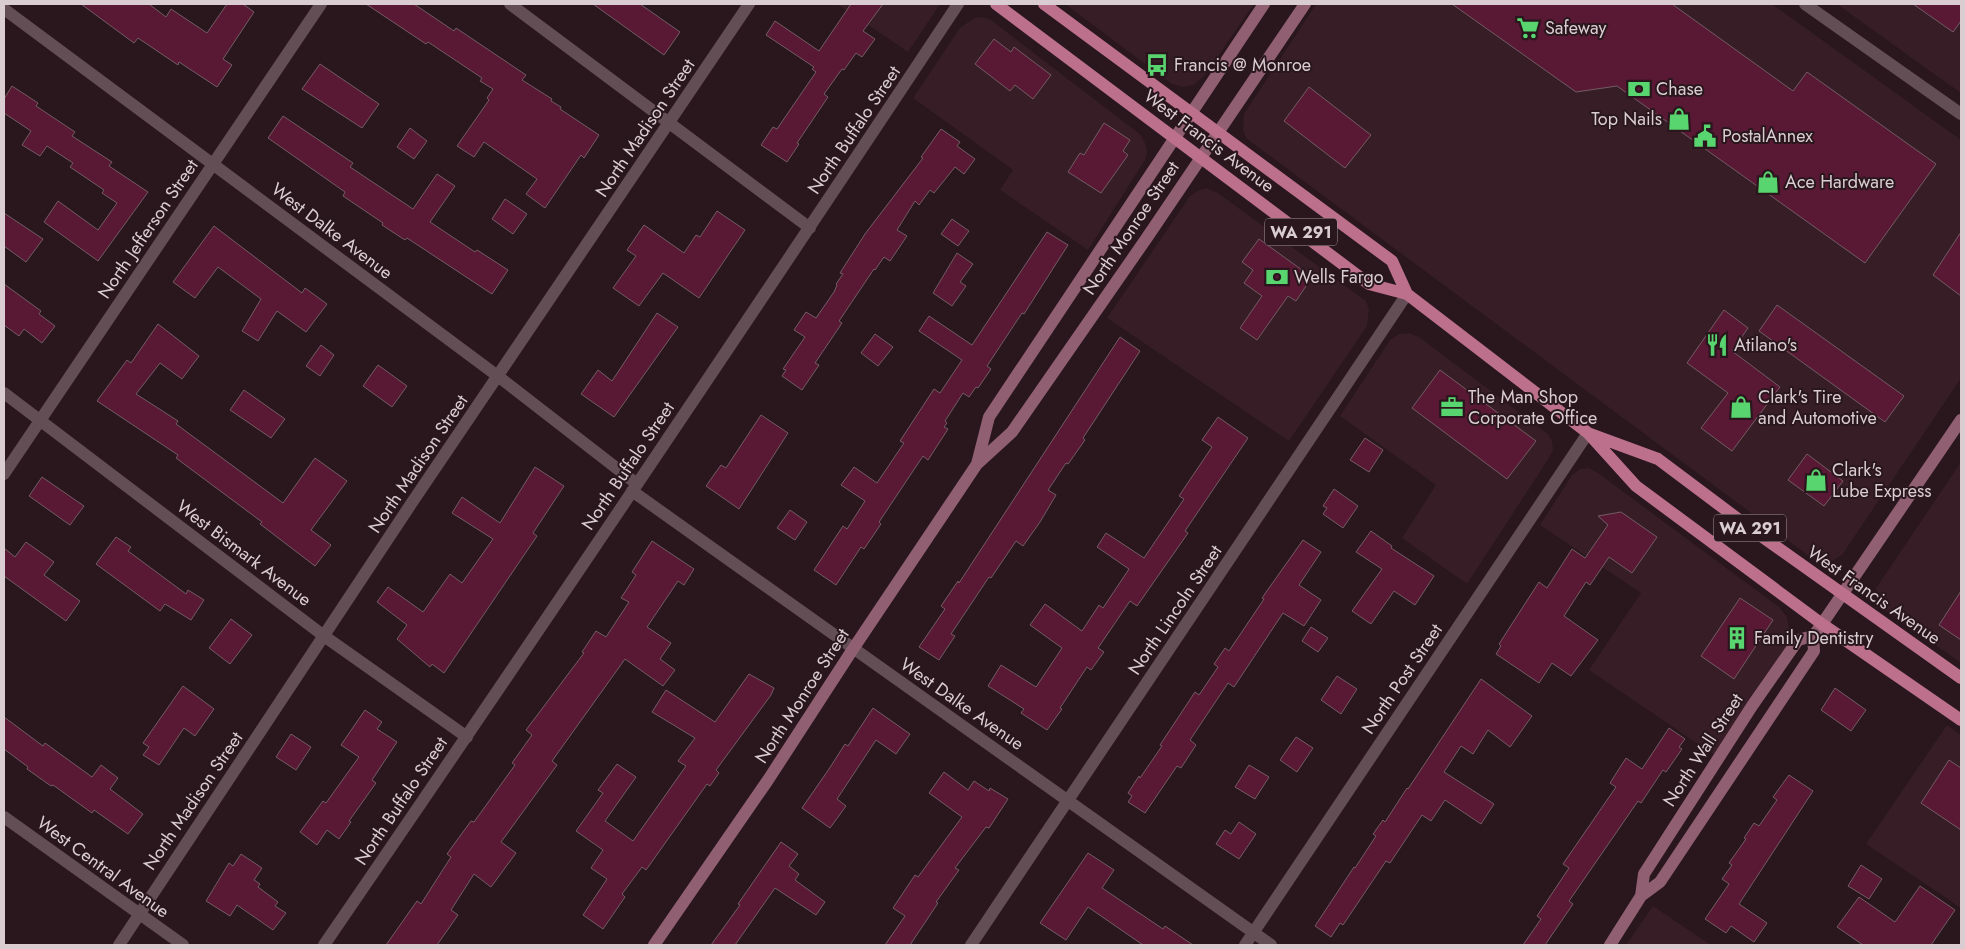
<svg xmlns="http://www.w3.org/2000/svg" width="1965" height="949" font-family="Jost,sans-serif">
	<style>
		.built { fill: #361d26 }
		.building { fill: #591935; stroke: #725c63 }
		.lines { fill: none; stroke-linecap: round; stroke-linejoin: round }
		.street { stroke: #634e55; stroke-width: 12 }
		.secondary { stroke: #905f71; stroke-width: 12 }
		.primary { stroke: #bc708c; stroke-width: 12 }
		.labels { text-anchor: middle; stroke-width: 4; stroke-linejoin: round; paint-order: stroke }
		.shield { fill: #29171d; stroke: #a5969b; stroke-width: 1 }
		.shield-label { font-size: 16px; font-weight: bold; fill: #dacdd1 }
		.poi-label { font-size: 18px; fill: #dacdd1; stroke: #29171d; text-anchor: start }
		.street-label { font-size: 18px; fill: #dacdd1; stroke: #29171d }
	</style>
	<rect width="100%" height="100%" fill="#29171d"/>
	<!-- built -->
	<path class="built" d="M837 4H940L908 52Z
		M1065 4H1254L1205 75 1194 85 1183 87 1172 84Z
		M1316 4H1772L1961 140V378L1842 555 1832 561 1821 562 1813 559 1247 139 1243 131 1244 114Z
		M1837 4H1961V93L1931 72Z
		M983 17 991 20 1141 135 1145 143 1147 152 1145 160 1088 250 1000 190 1013 170 913 98 960 28 974 18Z
		M1206 188 1218 193 1366 301 1369 309 1367 326 1289 441 1107 318 1190 196 1197 191Z
		M1409 333 1419 337 1548 434 1552 440 1553 450 1549 458 1467 584 1402 538 1436 485 1340 416 1390 340 1399 334Z
		M1961 462V663L1884 609 1879 603 1876 588Z
		M1589 468 1598 473 1779 607 1787 617 1790 634 1786 647 1714 755 1589 670 1641 593 1540 525 1572 475 1580 469Z
		M1947 725 1961 735V908L1866 844Z
		M1653 906 1711 945H1626Z"/>
	<!-- building -->
	<path class="building" d="M81 4H149L166 17 171 9 207 33 227 4H243L254 12 223 59 232 65 217 87 179 62 178 65 138 38 134 43Z
		M366 4H414L454 31 456 28 526 75 522 80 552 99 551 101 561 107 560 109 599 135 584 158 581 155 545 208 526 194 537 179 484 142 474 157 457 146 489 100 487 98 493 89 480 81 482 78 428 42 426 44Z
		M593 4H640L680 32 664 55Z
		M851 4H883L863 31 875 39 862 57 856 53 844 70 842 69 824 94 828 97 797 143 799 144 787 162 761 145 773 127 777 129 816 72 812 69 814 67 766 35 775 21 819 51Z
		M1452 4H1672L1793 91 1807 72 1936 164 1865 263 1617 86 1576 92Z
		M1913 4H1961V21L1953 32Z
		M994 39 1011 52 1014 47 1051 75 1033 99 1015 85 1010 91 975 64Z
		M320 64 379 104 362 128 302 89Z
		M12 86 38 103 36 106 75 132 72 136 112 162 109 166 148 192 98 261 44 222 58 201 98 230 117 203 102 193 104 190 70 167 73 163 47 146 40 156 22 145 31 131 4 113V99Z
		M1309 87 1371 135 1345 168 1284 121Z
		M283 116 353 163 350 167 413 209 437 174 455 186 430 222 475 252 477 250 508 270 492 294 407 238 405 240 382 225 383 223 343 196 345 192 268 138Z
		M1104 123 1130 140 1123 151 1128 155 1101 193 1068 172 1080 153 1084 155Z
		M410 128 427 141 414 159 397 147Z
		M941 129 960 142 957 146 975 159 964 174 955 167 934 193 930 190 919 205 915 201 897 230 907 236 890 261 884 257 875 270 874 269 839 321 842 323 815 363 819 365 802 390 782 376 786 370 783 369 805 337 794 330 806 312 816 318 834 292 837 285 836 284 843 274 840 273 865 234 923 158 921 157Z
		M505 199 527 214 513 234 492 219Z
		M717 211 745 230 699 298 663 273 639 306 613 288 636 256 627 250 644 225 684 253 696 235 700 237Z
		M4 213 43 239 26 262 4 246Z
		M952 219 969 231 958 246 941 234Z
		M214 226 302 293 305 288 327 304 306 332 277 311 258 341 242 331 261 299 218 267 195 298 173 282Z
		M1047 232 1068 245 1024 314 1022 313 987 366 991 369 978 388 976 387 969 397 963 393 945 421 947 423 944 427 948 429 928 460 923 456 879 522 881 524 864 549 861 547 836 585 814 570 843 526 847 529 865 501 841 485 854 467 877 483 904 443 900 441 934 389 940 393 962 360 919 331 929 316 972 345Z
		M1961 232V296L1933 275Z
		M1259 239 1302 270 1300 273 1310 280 1296 301 1288 296 1257 340 1240 328 1262 296 1244 283 1253 270 1242 262Z
		M957 253 973 264 960 282 966 286 952 306 933 293Z
		M4 284 41 311 39 314 55 326 42 343 24 329 19 336 4 325Z
		M1777 305 1904 396 1885 422 1759 331Z
		M1724 310 1748 328 1732 351 1780 387 1732 451 1701 428 1728 393 1687 363Z
		M657 313 678 327 614 417 581 394 598 370 612 381Z
		M158 324 199 356 182 379 160 363 136 394 178 421 176 424 283 503 315 458 347 481 311 530 331 545 315 566 260 524 262 522 176 458 178 455 97 401 127 360 131 363Z
		M875 334 893 347 878 366 861 353Z
		M1120 337 1140 351 1083 438 1085 440 1068 464 1066 463 1048 490 1056 495 1040 522 1023 546 1016 541 991 578 989 577 951 634 955 636 939 660 919 647 945 609 941 606 958 581 959 583Z
		M321 345 334 355 320 376 306 366Z
		M378 365 407 386 392 407 363 386Z
		M1440 370 1536 441 1507 479 1412 408Z
		M244 390 285 419 271 438 230 410Z
		M761 415 788 433 739 509 706 486 721 465 726 468Z
		M1218 417 1248 438 1185 531 1188 533 1137 606 1130 601 1098 648 1104 652 1091 670 1087 667 1060 708 1062 709 1047 730 1021 713 1024 709 988 686 1001 665 1036 687 1062 648 1030 625 1045 604 1082 631 1099 605 1103 608 1129 569 1097 547 1106 533 1144 558 1184 499 1179 496 1212 447 1202 440Z
		M1365 438 1383 450 1369 472 1350 460Z
		M1807 454 1843 481 1824 506 1788 480Z
		M535 467 564 486 533 533 537 536 444 673 432 664 430 667 397 639 407 625 377 602 388 587 423 612 450 574 462 583 493 539 452 513 462 497 500 523Z
		M42 477 84 506 70 525 29 496Z
		M1334 489 1358 506 1343 528 1323 514 1327 508 1323 506Z
		M790 510 807 522 795 540 777 528Z
		M1621 512 1657 537 1632 573 1609 557 1590 585 1586 582 1564 616 1598 640 1571 676 1552 663 1539 683 1496 654 1501 646 1499 644 1539 582 1547 588 1572 549 1585 558 1608 525 1598 516Z
		M1371 531 1392 546 1391 548 1434 576 1415 605 1394 591 1371 624 1352 611 1382 569 1356 552Z
		M116 537 131 547 128 551 186 594 188 590 204 600 191 620 165 604 160 611 96 564Z
		M1303 540 1321 552 1299 585 1321 600 1304 626 1283 613 1234 687 1228 683 1190 740 1196 745 1181 768 1177 766 1145 813 1128 802 1132 796 1128 793 1139 776 1140 778 1162 746 1160 745 1195 692 1199 695 1218 667 1214 664 1225 648 1229 651 1264 599 1262 598 1269 588Z
		M652 541 694 569 684 585 678 581 647 627 671 643 660 659 675 670 663 686 625 659 552 761 557 765 501 842 516 853 491 887 474 874 451 910 458 915 437 945H386L417 901 421 904 451 857 447 854 471 821 474 822 515 765 512 763 532 735 526 730 584 653 582 652 596 631 606 637 629 602 621 598 636 575 632 572Z
		M26 542 54 562 44 575 80 601 66 621 4 576V548L15 557Z
		M1961 591V640L1939 625Z
		M1740 598 1773 620 1734 679 1701 656Z
		M231 619 252 635 230 664 209 648Z
		M1311 627 1328 638 1318 652 1302 641Z
		M749 674 774 688 771 695 716 770 719 773 710 786 707 784 646 870 642 867 622 894 625 897 603 929 583 915 607 879 591 868 603 850 576 831 603 793 598 790 617 764 636 777 605 821 633 841 686 766 678 761 695 738 652 712 666 690 715 722Z
		M1337 676 1357 689 1341 714 1321 700Z
		M1481 679 1532 716 1510 747 1488 730 1473 754 1461 746 1444 772 1494 804 1481 824 1445 800 1431 821 1422 815 1390 863 1386 861 1343 925 1340 923 1331 937 1315 926 1354 867 1355 868 1376 836 1373 834 1383 820 1385 822 1407 788 1408 789Z
		M183 686 214 709 195 736 184 728 159 765 143 755 149 747 143 743Z
		M1835 688 1866 710 1851 731 1821 710Z
		M873 708 910 734 896 754 876 740 837 799 846 806 830 828 802 808 829 769 845 744 848 746Z
		M365 710 382 722 377 729 397 742 372 780 376 783 349 821 351 822 339 839 327 830 317 845 300 832 323 801 326 803 359 757 341 745Z
		M4 717 43 746 45 743 92 777 101 765 118 778 110 789 143 814 128 834 94 810 92 813 53 785 51 786 27 769 28 767 4 749Z
		M1669 728 1685 739 1679 747 1682 749 1666 772 1663 770 1641 803 1638 801 1569 901 1573 904 1545 945H1523L1541 919 1537 916 1569 868 1563 864 1616 787 1610 783 1626 758 1642 769Z
		M291 734 311 747 296 770 276 757Z
		M1296 737 1313 748 1297 772 1280 760Z
		M1949 760 1961 768V830L1921 803Z
		M1249 765 1269 777 1255 799 1235 787Z
		M944 772 968 790 974 781 989 791 990 788 1008 799 989 828 986 827 955 868 959 870 936 902 938 903 910 945H885L905 916 893 908 915 875 918 877 962 817 929 793Z
		M1789 775 1813 791 1739 904 1767 923 1754 942 1731 926 1726 933 1705 919 1729 884 1722 879 1732 865 1729 863 1746 839 1744 838 1754 823 1759 826 1777 800 1773 797Z
		M1239 822 1256 834 1239 859 1216 844 1225 830 1231 834Z
		M781 842 798 854 789 866 799 874 795 880 825 902 816 915 775 888 735 945H711L740 905 738 904Z
		M1088 853 1114 870 1102 888 1163 929 1165 926 1193 945H1143L1088 907 1066 940 1040 923Z
		M241 854 262 868 254 880 260 884 258 887 278 902 275 906 286 913 273 930 237 905 230 916 206 901 229 863 233 866Z
		M1861 865 1882 879 1869 899 1848 886Z
		M1920 886 1955 910 1931 945H1863L1837 927 1859 897 1895 922Z"/>
	<g class="lines">
		<!-- street -->
		<path class="street" d="M510 4 810 228
			M1805 4 1961 114
			M4 9 499 377 637 484
			M4 393 324 636 467 737
			M4 474 321 4
			M632 491 1271 945
			M4 817 183 945
			M119 945 411 504 749 4
			M324 945C538 633 749 319 958 4
			M971 945 1407 294
			M1245 945 1588 433"/>
		<!-- secondary -->
		<path class="secondary" d="M977 464 989 417 1264 4
			M1641 896 1644 874 1752 706 1798 640 1813 636 1822 624 1961 420
			M654 945 768 780 853 649 977 464 1012 432 1146 239 1305 4
			M1610 945 1641 896 1660 882 1814 651 1813 636"/>
		<!-- primary -->
		<path class="primary" d="M996 4 1369 284 1407 294 1588 433 1636 486 1822 624 1961 720
			M1044 4 1392 261 1407 294
			M1590 434 1658 459 1750 528 1961 678"/>
	</g>
	<!-- icons -->
	<defs>
		<symbol id="supermarket-bare" viewBox="-9 -9 18 18"><path d="M-6-5.5h2.5l.6 2H6L4.5 2H-2.5L-4.4-4H-6ZM-1.5 3.2a1.3 1.3 0 1 0 .1 0ZM3 3.2a1.3 1.3 0 1 0 .1 0Z" fill="#59d56f" stroke="#29171d" stroke-width="2.5" paint-order="stroke"/></symbol>
		<symbol id="bus-bare" viewBox="-9 -9 18 18"><path d="M-5-6H5V4H4V6H2V4H-2V6H-4V4H-5ZM-3.5-4V0h7V-4ZM-3.5 1.2v1.5H-2V1.2ZM2 1.2v1.5H3.5V1.2Z" fill="#59d56f" stroke="#29171d" stroke-width="2.5" paint-order="stroke"/></symbol>
		<symbol id="bank-bare" viewBox="-9 -9 18 18"><path d="M-6-4H6V4H-6ZM0-2.3a2.3 2.3 0 1 0 0 4.6a2.3 2.3 0 1 0 0-4.6Z" fill="#59d56f" stroke="#29171d" stroke-width="2.5" paint-order="stroke"/></symbol>
		<symbol id="shop-bare" viewBox="-9 -9 18 18"><path d="M-5-2.5h2.3a2.7 3.5 0 0 1 5.4 0H5L5.5 6h-11ZM-1.5-2.5h3a1.5 2.3 0 0 0-3 0Z" fill="#59d56f" stroke="#29171d" stroke-width="2.5" paint-order="stroke"/></symbol>
		<symbol id="civic-bare" viewBox="-9 -9 18 18"><path d="M-.6-6.5H3V-4.5H.6V-3L4-1V1h2V6H-6V1h2V-1L-.6-3ZM-1.2 2.5V6h2.4V2.5Z" fill="#59d56f" stroke="#29171d" stroke-width="2.5" paint-order="stroke"/></symbol>
		<symbol id="restaurant-bare" viewBox="-9 -9 18 18"><path d="M-5-6h1v4h1v-4h1v4h1v-4h1v5L-1.5 .5V6h-2V.5L-5-1ZM5-6V6H3V1.5H1.5Q1.5-4 5-6Z" fill="#59d56f" stroke="#29171d" stroke-width="2.5" paint-order="stroke"/></symbol>
		<symbol id="office-bare" viewBox="-9 -9 18 18"><path d="M-6-3h4V-5.5h4V-3h4V5H-6ZM-1-4.5V-3h2v-1.5ZM-6 0V1H6V0Z" fill="#59d56f" stroke="#29171d" stroke-width="2.5" paint-order="stroke"/></symbol>
		<symbol id="building-bare" viewBox="-9 -9 18 18"><path d="M-4-6H4V6H1V3H-1V6H-4ZM-2.5-4.3h1.7v1.8h-1.7ZM.8-4.3h1.7v1.8H.8ZM-2.5-1h1.7V.8h-1.7ZM.8-1h1.7V.8H.8Z" fill="#59d56f" stroke="#29171d" stroke-width="2.5" paint-order="stroke"/></symbol>
	</defs>
	<g fill-rule="evenodd">
		<use href="#supermarket-bare" x="1512" y="12" width="32" height="32"/>
		<use href="#bus-bare" x="1141" y="49" width="32" height="32"/>
		<use href="#bank-bare" x="1623" y="73" width="32" height="32"/>
		<use href="#shop-bare" x="1663" y="103" width="32" height="32"/>
		<use href="#civic-bare" x="1689" y="120" width="32" height="32"/>
		<use href="#shop-bare" x="1752" y="166" width="32" height="32"/>
		<use href="#bank-bare" x="1261" y="261" width="32" height="32"/>
		<use href="#restaurant-bare" x="1701" y="329" width="32" height="32"/>
		<use href="#office-bare" x="1436" y="391" width="32" height="32"/>
		<use href="#shop-bare" x="1725" y="391" width="32" height="32"/>
		<use href="#shop-bare" x="1800" y="464" width="32" height="32"/>
		<use href="#building-bare" x="1721" y="622" width="32" height="32"/>
	</g>
	<g class="labels">
		<!-- shield labels -->
		<g class="shield">
			<rect x="1265" y="218.5" width="72" height="27" rx="4"/>
			<rect x="1714" y="514.5" width="72" height="27" rx="4"/>
		</g>
		<g class="shield-label">
			<text x="1301" y="238">WA 291</text>
			<text x="1750" y="534">WA 291</text>
		</g>
		<!-- poi labels -->
		<g class="poi-label">
			<text x="1545" y="34">Safeway</text>
			<text x="1174" y="71">Francis @ Monroe</text>
			<text x="1656" y="95">Chase</text>
			<text x="1662" y="125" text-anchor="end">Top Nails</text>
			<text x="1722" y="142">PostalAnnex</text>
			<text x="1785" y="188">Ace Hardware</text>
			<text x="1294" y="283">Wells Fargo</text>
			<text x="1734" y="351">Atilano's</text>
			<text x="1468" y="403">The Man Shop<tspan x="1468" dy="21">Corporate Office</tspan></text>
			<text x="1758" y="403">Clark's Tire<tspan x="1758" dy="21">and Automotive</tspan></text>
			<text x="1832" y="476">Clark's<tspan x="1832" dy="21">Lube Express</tspan></text>
			<text x="1754" y="644">Family Dentistry</text>
		</g>
		<!-- street labels -->
		<g class="street-label">
			<text transform="translate(645 128) rotate(-56)" y="6">North Madison Street</text>
			<text transform="translate(854 130) rotate(-56)" y="6">North Buffalo Street</text>
			<text transform="translate(1209 141) rotate(37)" y="6">West Francis Avenue</text>
			<text transform="translate(1131 228) rotate(-56)" y="6">North Monroe Street</text>
			<text transform="translate(148 229) rotate(-56)" y="6">North Jefferson Street</text>
			<text transform="translate(332 231) rotate(37)" y="6">West Dalke Avenue</text>
			<text transform="translate(418 464) rotate(-56)" y="6">North Madison Street</text>
			<text transform="translate(628 466) rotate(-56)" y="6">North Buffalo Street</text>
			<text transform="translate(244 553) rotate(37)" y="6">West Bismark Avenue</text>
			<text transform="translate(1874 595) rotate(35)" y="6">West Francis Avenue</text>
			<text transform="translate(1175 610) rotate(-56)" y="6">North Lincoln Street</text>
			<text transform="translate(1402 679) rotate(-56)" y="6">North Post Street</text>
			<text transform="translate(802 696) rotate(-57)" y="6">North Monroe Street</text>
			<text transform="translate(962 704) rotate(35)" y="6">West Dalke Avenue</text>
			<text transform="translate(1703 750) rotate(-57)" y="6">North Wall Street</text>
			<text transform="translate(193 801) rotate(-56)" y="6">North Madison Street</text>
			<text transform="translate(401 801) rotate(-56)" y="6">North Buffalo Street</text>
			<text transform="translate(103 867) rotate(36)" y="6">West Central Avenue</text>
		</g>
	</g>
	<!-- border -->
	<rect width="1965" height="949" fill="none" stroke="#dacdd1" stroke-width="10"/>
</svg>
